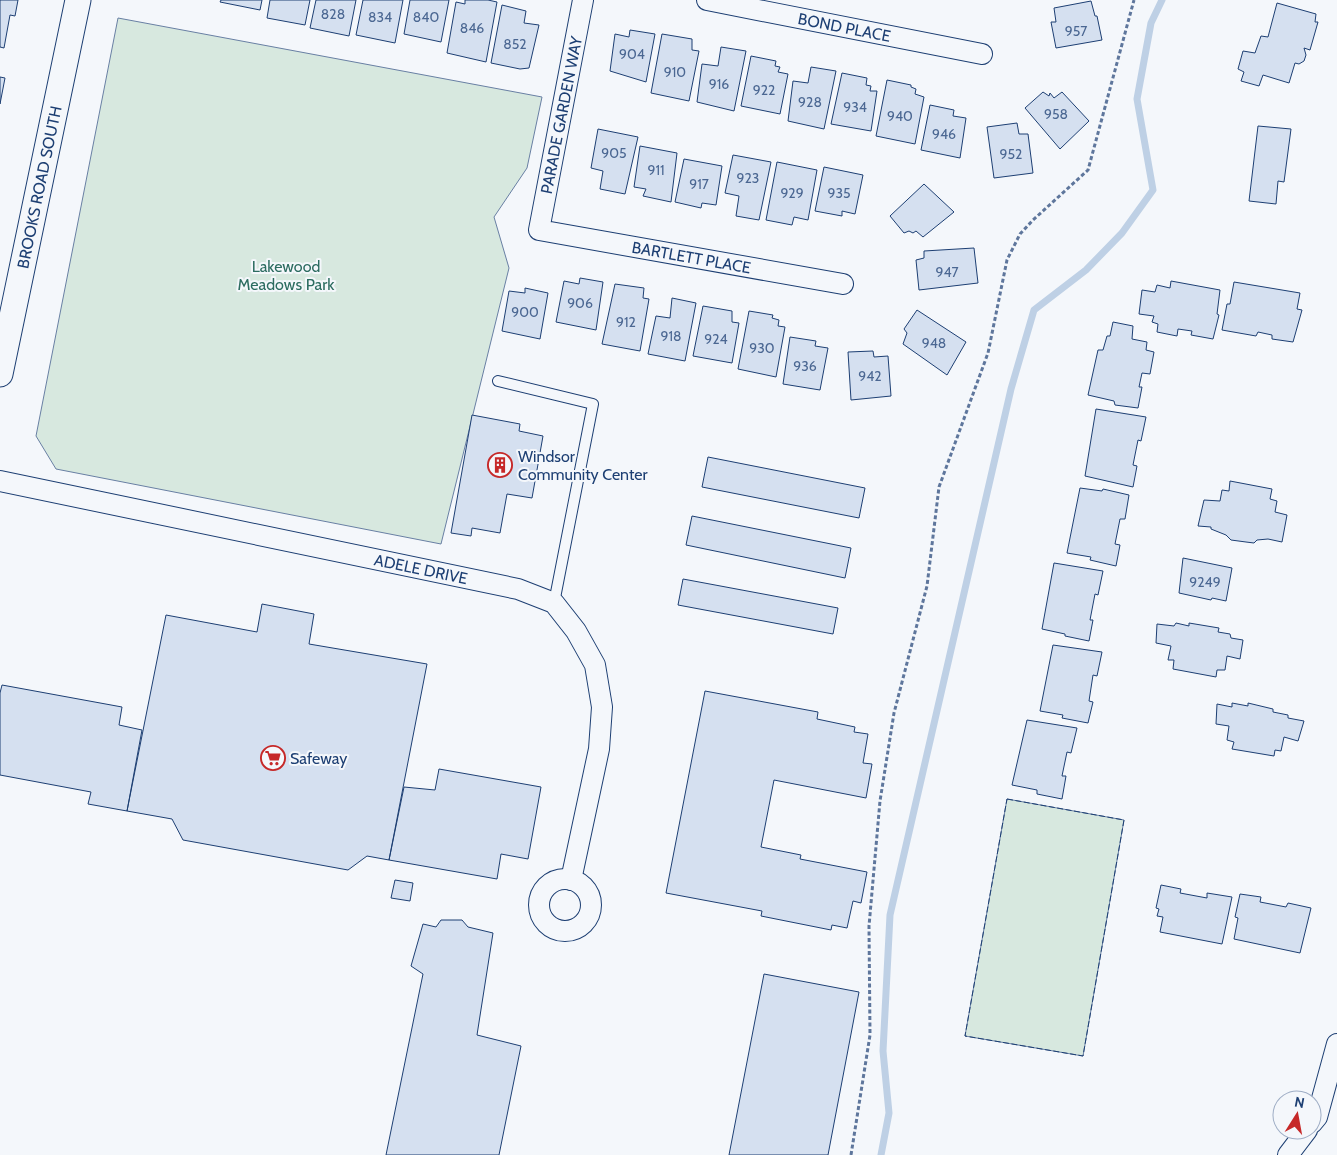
<svg xmlns="http://www.w3.org/2000/svg" width="1337" height="1155" font-family="Cabin,sans-serif">
	<style>
		.green { fill: #d7e8df; stroke: #687fa3 }
		.lines { fill: none; stroke-linecap: round; stroke-linejoin: round }
		.stream { stroke: #bed0e5; stroke-width: 7 }
		.building { fill: #d5e0f0; stroke: #1d3f73 }
		.service-casing { stroke: #1d3f73; stroke-width: 12 }
		.minor-casing { stroke: #1d3f73; stroke-width: 22 }
		.tertiary-casing { stroke: #1d3f73; stroke-width: 27 }
		.path { stroke: #5e769c; stroke-width: 3; stroke-dasharray: 4 2.5; stroke-linecap: butt }
		.service { stroke: #f4f7fb; stroke-width: 10 }
		.minor { stroke: #f4f7fb; stroke-width: 20 }
		.tertiary { stroke: #f4f7fb; stroke-width: 25 }
		.fence { stroke: #1d3f73; stroke-width: 1; stroke-dasharray: 6 2.5; stroke-linecap: butt }
		.labels { text-anchor: middle; stroke-width: 4; stroke-linejoin: round; paint-order: stroke }
		.number-label { font-size: 14px; fill: #4b6792 }
		.street-label { font-size: 16px; fill: #1d3f73; stroke: #f4f7fb }
		.park-label { font-size: 16px; fill: #2c6c60; stroke: #f4f7fb }
		.poi-label { font-size: 16px; fill: #1d3f73; stroke: #f4f7fb; text-anchor: start }
	</style>
	<rect width="100%" height="100%" fill="#f4f7fb"/>
	<!-- green -->
	<path class="green" d="M118 18 542 97 527 168 494 217 509 268 441 544 56 469 36 436Z
		M1007 799 1124 820 1083 1056 965 1036Z"/>
	<g class="lines">
		<!-- stream -->
		<path class="stream" d="M881 1155 889 1113 883 1051 890 915 1011 389 1034 310 1086 270 1122 233 1153 190 1137 99 1151 23 1162 0"/>
	</g>
	<!-- building -->
	<path class="building" d="M0 0H18L15 16 10 15 4 48 0 47Z
		M221 0H262L260 10 220 2Z
		M270 0H310L305 25 267 18Z
		M316 0H356L349 36 310 28Z
		M363 0H403L395 43 356 35Z
		M410 0H449L441 42 404 34Z
		M465 0H488L497 2 486 62 447 53 456 2 465 4Z
		M1091 1 1095 16H1097L1102 40 1056 48 1051 22H1056L1054 8Z
		M1277 3 1316 14 1315 22H1318L1310 50 1304 48 1306 55 1304 61 1299 64 1295 63 1289 83 1263 75 1259 86 1241 81 1244 72 1238 69 1243 51 1255 53 1261 36 1268 37Z
		M502 5 526 11 524 23 539 25 529 68 520 69 491 63Z
		M630 30 655 34 646 82 610 71 615 34 629 37Z
		M662 34 692 39V50L699 51 689 101 651 93Z
		M721 47 746 51 734 111 697 102 702 64 718 66Z
		M751 56 776 61 775 66 780 67 778 72 788 74 780 114 741 106Z
		M811 67 836 71 824 129 788 121 793 81 808 83Z
		M842 73 867 78 866 85 871 86 870 91H877L871 131 831 124Z
		M0 77 5 78 0 104Z
		M887 80 911 85V87L916 89 915 94 924 97 915 144 876 136Z
		M1043 92 1049 96 1050 93 1054 98 1062 92 1089 121 1060 149 1025 108Z
		M930 105 954 110 953 116 966 118 960 158 921 150Z
		M1017 123 1019 134H1028L1033 173 994 178 987 127Z
		M1258 126 1291 129 1284 182 1278 181 1276 204 1249 201Z
		M598 129 638 137 625 194 600 189 603 171 591 168Z
		M640 146 677 153 671 202 643 196 646 189 634 187Z
		M733 155 771 162 759 220 736 216 739 196 725 193Z
		M684 159 722 166 716 205 702 203 701 208 675 202Z
		M777 162 817 170 808 220 794 217 792 225 766 220Z
		M824 167 863 175 855 214 842 211V216L815 211Z
		M924 184 954 212 923 237 916 231 913 233 909 231 904 233 890 216Z
		M974 248 978 283 919 290 916 260 924 258V251Z
		M580 278 603 282 596 330 556 322 564 281 579 284Z
		M1171 281 1220 290 1217 314 1219 315 1213 339 1191 335 1192 331 1178 329 1177 336 1157 332 1158 324 1152 322 1154 316 1139 314 1142 290 1155 292 1157 285 1170 288Z
		M1234 282 1300 293 1297 309 1302 310 1293 342 1272 339V335L1258 332 1256 336 1222 330 1227 304H1230Z
		M615 284 644 288 643 298 649 299 640 351 602 344Z
		M525 288 548 293 540 339 502 331 509 291 525 293Z
		M672 298 696 303 685 361 648 354 656 316 670 318Z
		M703 306 732 311V322L739 323 732 363 693 356Z
		M917 310 966 342 947 375 903 344 907 333 904 329Z
		M749 311 773 315 772 318 779 320 778 326 785 327 776 377 738 369Z
		M1113 322 1133 326 1132 339 1147 342 1146 350 1154 352 1150 374 1142 373 1139 387H1142L1138 408 1115 405 1114 401 1088 395 1098 350H1103L1107 336H1110Z
		M790 337 816 341 815 346 828 348 820 390 783 384Z
		M873 351 874 357 888 356 891 396 851 400 848 352Z
		M1096 409 1146 417 1141 441 1138 440 1133 465 1137 466 1133 487 1085 476Z
		M472 415 520 424 519 431 543 436 532 498 507 494 500 533 472 528 471 536 451 533Z
		M708 457 865 488 859 518 702 487Z
		M1230 481 1272 489 1270 499 1277 501 1275 512 1287 515 1282 542 1268 539 1257 540 1254 543 1246 542 1231 540 1226 535 1211 529V527L1198 526 1204 500 1220 501 1222 490 1229 491Z
		M1080 488 1102 491 1103 489 1129 495 1125 519H1120L1115 544 1120 545 1116 566 1090 560 1091 557 1067 553Z
		M692 516 851 548 845 578 686 545Z
		M1183 558 1232 568 1226 601 1212 598 1211 600 1179 593Z
		M1054 563 1103 571 1098 595 1095 594 1090 620H1093L1089 641 1065 636V634L1042 629Z
		M683 579 838 608 833 634 678 605Z
		M262 604 314 614 309 644 427 664 389 860 367 856 348 870 183 840 172 819 127 811 166 615 257 632Z
		M1176 623 1189 626V623L1219 628 1218 632 1230 634 1231 638 1243 640 1240 659 1227 656 1225 670H1217L1216 677 1173 669 1174 660H1168L1171 646 1156 643 1157 624 1174 626Z
		M1053 645 1102 652 1097 676 1093 675 1089 701 1093 702 1088 723 1062 718 1063 715 1040 711Z
		M2 685 122 707 119 725 142 730 127 811 88 804 91 792 0 775V693Z
		M705 691 818 712 817 719 855 727 854 732 868 734 863 763 872 764 866 798 774 780 761 847 801 855 800 859 867 872 861 903 853 901 847 928 832 925 831 930 761 916 762 911 666 893Z
		M1232 703 1248 706V703L1273 709V712L1288 715V718L1304 721 1298 741 1284 737 1281 751 1275 750 1274 756 1232 749 1234 742 1227 740 1229 726 1216 724 1217 704 1232 707Z
		M1027 720 1077 728 1071 753 1067 752 1062 776H1066L1062 799 1037 794V790L1012 785Z
		M439 769 541 787 528 859 501 854 497 879 389 860 404 787 435 790Z
		M395 880 413 883 410 901 391 898Z
		M1161 885 1181 889 1180 893 1207 898V893L1232 897 1222 944 1160 932 1163 917 1157 916 1159 909 1156 908Z
		M1240 894 1261 897 1260 902 1286 907 1288 903 1311 908 1300 953 1234 939 1238 918 1235 917Z
		M441 920H462L468 927 493 933 477 1035 521 1046 499 1155H386L423 974 411 966 423 924 436 927Z
		M764 974 859 992 828 1155H729Z"/>
	<g class="lines">
		<defs>
			<path id="service" d="M498 381 593 404 554 603"/>
			<g id="minor">
				<path id="s1" d="M583 0 539 230 843 284"/>
				<path id="s2" d="M707 0 982 54"/>
				<path id="s3" d="M0 481 518 589 554 603 576 631 595 665 602 707 599 749 571 880"/>
				<circle cx="565" cy="905" r="26"/>
				<path d="M1312 1123 1317 1117 1337 1044"/>
				<path d="M1288 1155 1307 1130"/>
			</g>
			<g id="tertiary">
				<path id="s4" d="M0 374 78 0"/>
			</g>
		</defs>
		<!-- service casing -->
		<use href="#service" class="service-casing"/>
		<!-- minor casing -->
		<use href="#minor" class="minor-casing"/>
		<!-- tertiary casing -->
		<use href="#tertiary" class="tertiary-casing"/>
		<!-- path -->
		<path class="path" d="M851 1155 870 1035 869 926 880 801 894 713 927 586 939 487 988 353 1007 260 1020 234 1033 220 1088 170 1134 0"/>
		<!-- service -->
		<use href="#service" class="service"/>
		<!-- minor -->
		<use href="#minor" class="minor"/>
		<!-- tertiary -->
		<use href="#tertiary" class="tertiary"/>
		<!-- fence -->
		<path class="fence" d="M1007 799 1124 820 1083 1056 965 1036Z"/>
	</g>
	<!-- icons -->
	<defs>
		<symbol id="building-ring" viewBox="-11 -11 22 22"><circle r="9.5" fill="#f4f7fb" stroke="#c62828" stroke-width="1.5"/><path d="M-4-6H4V6H1V3H-1V6H-4ZM-2.5-4.3h1.7v1.8h-1.7ZM.8-4.3h1.7v1.8H.8ZM-2.5-1h1.7V.8h-1.7ZM.8-1h1.7V.8H.8Z" fill="#c62828"/></symbol>
		<symbol id="supermarket-ring" viewBox="-11 -11 22 22"><circle r="9.5" fill="#f4f7fb" stroke="#c62828" stroke-width="1.5"/><path d="M-6-5.5h2.5l.6 2H6L4.5 2H-2.5L-4.4-4H-6ZM-1.5 3.2a1.3 1.3 0 1 0 .1 0ZM3 3.2a1.3 1.3 0 1 0 .1 0Z" fill="#c62828"/></symbol>
	</defs>
	<g fill-rule="evenodd">
		<use href="#building-ring" x="486" y="451" width="28" height="28"/>
		<use href="#supermarket-ring" x="259" y="744" width="28" height="28"/>
	</g>
	<g class="labels">
		<!-- number labels -->
		<g class="number-label">
			<text x="333" y="19">828</text>
			<text x="380" y="22">834</text>
			<text x="426" y="22">840</text>
			<text x="472" y="33">846</text>
			<text x="1076" y="36">957</text>
			<text x="515" y="49">852</text>
			<text x="632" y="59">904</text>
			<text x="675" y="77">910</text>
			<text x="719" y="89">916</text>
			<text x="764" y="95">922</text>
			<text x="810" y="107">928</text>
			<text x="855" y="112">934</text>
			<text x="1056" y="119">958</text>
			<text x="900" y="121">940</text>
			<text x="944" y="139">946</text>
			<text x="614" y="158">905</text>
			<text x="1011" y="159">952</text>
			<text x="656" y="175">911</text>
			<text x="748" y="183">923</text>
			<text x="699" y="189">917</text>
			<text x="792" y="198">929</text>
			<text x="839" y="198">935</text>
			<text x="947" y="277">947</text>
			<text x="580" y="308">906</text>
			<text x="525" y="317">900</text>
			<text x="626" y="327">912</text>
			<text x="671" y="341">918</text>
			<text x="716" y="344">924</text>
			<text x="934" y="348">948</text>
			<text x="762" y="353">930</text>
			<text x="805" y="371">936</text>
			<text x="870" y="381">942</text>
			<text x="1205" y="587">9249</text>
		</g>
		<!-- street labels -->
		<g class="street-label">
			<text dy="6" stroke="none"><textPath href="#s2" startOffset="140">BOND PLACE</textPath></text>
			<text transform="translate(561 115) rotate(-79)" y="6">PARADE GARDEN WAY</text>
			<text dy="6" stroke="none"><textPath href="#s4" startOffset="191">BROOKS ROAD SOUTH</textPath></text>
			<text dy="6" stroke="none"><textPath href="#s1" startOffset="389">BARTLETT PLACE</textPath></text>
			<text dy="6" stroke="none"><textPath href="#s3" startOffset="430">ADELE DRIVE</textPath></text>
		</g>
		<!-- park labels -->
		<g class="park-label">
			<text x="286" y="272">Lakewood<tspan x="286" dy="18">Meadows Park</tspan></text>
		</g>
		<!-- poi labels -->
		<g class="poi-label">
			<text x="518" y="462">Windsor<tspan x="518" dy="18">Community Center</tspan></text>
			<text x="290" y="764">Safeway</text>
		</g>
	</g>
	<!-- north arrow -->
	<g transform="translate(1297 1115) rotate(11)"><circle r="24" fill="#f4f7fb" stroke="#9eadc5"/>
	<path d="M0-4L9 19L0 12L-9 19Z" fill="#c62828"/>
	<text y="-8" font-size="14" font-weight="bold" text-anchor="middle" fill="#1d3f73">N</text>
	</g>
</svg>
